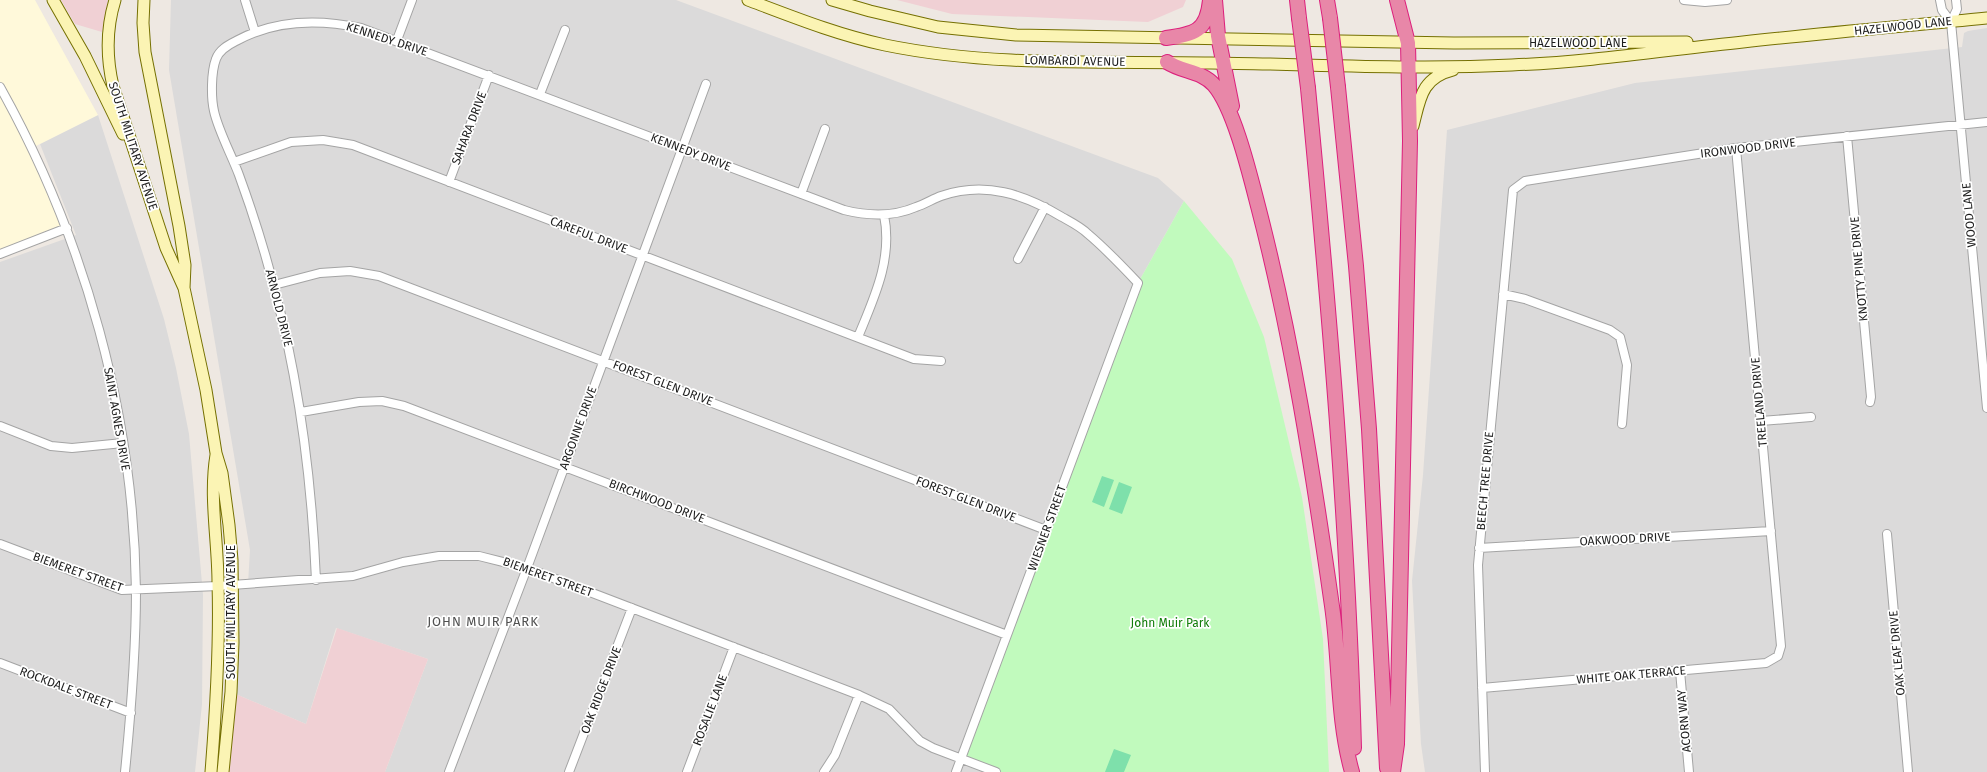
<svg xmlns="http://www.w3.org/2000/svg" width="1987" height="772" font-family="'Fira Sans',sans-serif">
	<style>
		.residential { fill: #dbdada }
		.commercial { fill: #f0d0d4 }
		.education { fill: #fff9da }
		.park { fill: #c1fabd }
		.pitch { fill: #7ee0ab }
		.lines { fill: none; stroke-linecap: round; stroke-linejoin: round }
		.street-casing { stroke: #a4a4a4; stroke-width: 10 }
		.secondary-casing { stroke: #757002; stroke-width: 13 }
		.highway-casing { stroke: #dc207c; stroke-width: 16 }
		.street { stroke: #fff; stroke-width: 8 }
		.secondary { stroke: #fbf4b4; stroke-width: 11 }
		.highway { stroke: #e887a8; stroke-width: 14 }
		.highway-bridge-casing { stroke: #dc207c; stroke-width: 16; stroke-linecap: butt }
		.highway-bridge { stroke: #e887a8; stroke-width: 14 }
		.labels { text-anchor: middle; stroke-width: 3.5; stroke-linejoin: round; paint-order: stroke }
		.street-label { font-size: 12px; fill: #1d1d1d; stroke: #fff }
		.park-label { font-size: 12px; fill: #117d09; stroke: #fff }
		.neighbourhood-label { font-size: 13px; letter-spacing: 1px; fill: #505050; stroke: #fff }
	</style>
	<rect width="100%" height="100%" fill="#eee8e2"/>
	<!-- residential -->
	<path class="residential" d="M171 0H676L1158 178 1184 201 1138 283 996 772H385L428 659 336 628 306 724 231 692 233 643 239 614 233 585 248 584 250 550 169 70Z
		M1987 28V772H1425L1421 744 1412 581 1423 475 1447 130 1635 83 1962 47 1964 33 1968 31Z
		M98 115 164 319 176 368 189 434 203 595 202 704 195 772H0V262L76 235 40 144Z"/>
	<!-- commercial -->
	<path class="commercial" d="M61 0H108L102 32 75 24Z
		M897 0H1186L1183 7 1148 22 952 14Z
		M337 628 428 659 385 772H223L231 692 306 724Z"/>
	<!-- education -->
	<path class="education" d="M0 0H35L98 115 32 148 67 228 0 254Z"/>
	<!-- park -->
	<path class="park" d="M1184 201 1232 259 1264 337 1302 497 1323 639 1329 772H996L961 759 1138 283Z"/>
	<!-- pitch -->
	<path class="pitch" d="M1102 476 1114 480 1104 507 1092 502Z
		M1119 482 1132 487 1122 514 1109 509Z
		M1114 749 1131 755 1124 772H1105Z"/>
	<g class="lines">
		<defs>
			<path id="street" d="M245 0 255 32
				M1684 0 1705 2 1727 0
				M1940 0 1942 10 1951 22
				M1956 0 1957 9 1951 22 1987 408
				M397 40 412 0
				M0 87C85 239 134 415 136 591 136 652 131 712 125 772
				M540 94 565 30
				M1847 136 1871 397 1870 402
				M234 162 291 142 323 140 353 145 914 359 941 361
				M449 182 489 75
				M801 194 825 129
				M0 254 67 228
				M1018 259 1045 207
				M274 285 320 273 350 271 379 276 1046 530
				M1503 294 1525 299 1610 330 1620 337 1627 365 1622 424
				M858 337C874 298 893 259 884 215
				M301 412 359 402 382 401 404 406 1007 635
				M1761 421 1811 417
				M0 426 51 446 72 448 123 443
				M1887 534 1908 772
				M0 544 122 590 218 586 353 576 403 562 439 556H479L527 568 859 695 889 709 920 741 933 748 996 772
				M1479 548 1771 531
				M316 580C310 438 288 309 239 175 232 156 218 130 214 111 211 98 211 72 216 59 219 50 228 45 236 41 274 20 319 19 361 28L844 210C868 216 893 217 916 207 925 204 933 199 941 196 985 181 1024 194 1062 217 1071 222 1081 227 1088 234 1106 249 1122 266 1138 283L956 772
				M0 663 131 713
				M1680 671 1689 772
				M1482 688 1766 663 1778 656 1781 646 1736 148
				M449 772 527 568 706 84
				M569 772 632 608
				M687 772 734 647
				M824 772 835 755 859 695
				M1485 772 1478 565 1513 190 1525 181 1736 148 1987 122"/>
			<path id="secondary" d="M53 0 85 56 123 134
				M115 0C106 29 106 56 113 86L166 248 184 288
				M144 0 143 23 145 52 179 226 185 265 184 288 206 390 216 453 222 473 229 525 232 560 233 643 231 692 223 772
				M748 0C793 17 838 35 885 45 992 67 1102 61 1211 63 1311 64 1412 70 1512 65 1590 62 1666 50 1743 42 1824 33 1906 26 1987 18
				M832 0 870 11 938 27 1016 35 1454 43 1687 42
				M1413 126C1420 99 1421 78 1453 70
				M211 772C216 709 220 646 218 583 218 541 209 497 216 455"/>
			<path id="highway" d="M1215 0 1218 36 1232 106
				M1297 0 1299 18
				M1327 0 1330 18
				M1166 38C1194 34 1207 32 1210 0
				M1167 62C1182 72 1202 71 1214 85 1234 108 1250 175 1258 206 1292 337 1313 472 1332 606 1340 661 1337 719 1352 772
				M1338 87 1356 266 1369 429 1387 768
				M1308 88C1329 308 1348 527 1354 748
				M1393 772 1397 744 1410 141 1408 43 1397 0"/>
		</defs>
		<!-- street casing -->
		<use href="#street" class="street-casing"/>
		<!-- secondary casing -->
		<use href="#secondary" class="secondary-casing"/>
		<!-- highway casing -->
		<use href="#highway" class="highway-casing"/>
		<!-- street -->
		<use href="#street" class="street"/>
		<!-- secondary -->
		<use href="#secondary" class="secondary"/>
		<!-- highway -->
		<use href="#highway" class="highway"/>
		<defs>
			<path id="highway-bridge" d="M1299 18 1308 88
				M1330 18 1338 87"/>
		</defs>
		<!-- highway-bridge casing -->
		<use href="#highway-bridge" class="highway-bridge-casing"/>
		<!-- highway-bridge -->
		<use href="#highway-bridge" class="highway-bridge"/>
	</g>
	<g class="labels">
		<!-- street labels -->
		<g class="street-label">
			<text transform="translate(1903 26) rotate(-6)" y="4">HAZELWOOD LANE</text>
			<text transform="translate(387 39) rotate(18)" y="4">KENNEDY DRIVE</text>
			<text x="1578" y="47">HAZELWOOD LANE</text>
			<text transform="translate(1075 61) rotate(1)" y="4">LOMBARDI AVENUE</text>
			<text transform="translate(469 128) rotate(-69)" y="4">SAHARA DRIVE</text>
			<text transform="translate(133 146) rotate(72)" y="4">SOUTH MILITARY AVENUE</text>
			<text transform="translate(1748 148) rotate(-7)" y="4">IRONWOOD DRIVE</text>
			<text transform="translate(691 152) rotate(21)" y="4">KENNEDY DRIVE</text>
			<text transform="translate(1969 215) rotate(-95)" y="4">WOOD LANE</text>
			<text transform="translate(589 235) rotate(21)" y="4">CAREFUL DRIVE</text>
			<text transform="translate(1859 269) rotate(-95)" y="4">KNOTTY PINE DRIVE</text>
			<text transform="translate(279 308) rotate(76)" y="4">ARNOLD DRIVE</text>
			<text transform="translate(663 383) rotate(21)" y="4">FOREST GLEN DRIVE</text>
			<text transform="translate(1759 402) rotate(-95)" y="4">TREELAND DRIVE</text>
			<text transform="translate(117 419) rotate(80)" y="4">SAINT AGNES DRIVE</text>
			<text transform="translate(578 428) rotate(-70)" y="4">ARGONNE DRIVE</text>
			<text transform="translate(1485 481) rotate(-85)" y="4">BEECH TREE DRIVE</text>
			<text transform="translate(966 499) rotate(21)" y="4">FOREST GLEN DRIVE</text>
			<text transform="translate(657 501) rotate(21)" y="4">BIRCHWOOD DRIVE</text>
			<text transform="translate(1047 528) rotate(-70)" y="4">WIESNER STREET</text>
			<text transform="translate(1625 539) rotate(-3)" y="4">OAKWOOD DRIVE</text>
			<text transform="translate(78 572) rotate(20)" y="4">BIEMERET STREET</text>
			<text transform="translate(548 577) rotate(20)" y="4">BIEMERET STREET</text>
			<text transform="translate(231 612) rotate(-90)" y="4">SOUTH MILITARY AVENUE</text>
			<text transform="translate(1897 653) rotate(-95)" y="4">OAK LEAF DRIVE</text>
			<text transform="translate(1631 675) rotate(-5)" y="4">WHITE OAK TERRACE</text>
			<text transform="translate(66 688) rotate(21)" y="4">ROCKDALE STREET</text>
			<text transform="translate(601 690) rotate(-69)" y="4">OAK RIDGE DRIVE</text>
			<text transform="translate(710 710) rotate(-69)" y="4">ROSALIE LANE</text>
			<text transform="translate(1684 721) rotate(-95)" y="4">ACORN WAY</text>
		</g>
		<!-- park labels -->
		<g class="park-label">
			<text x="1170" y="627">John Muir Park</text>
		</g>
		<!-- neighbourhood labels -->
		<g class="neighbourhood-label">
			<text x="483" y="626">JOHN MUIR PARK</text>
		</g>
	</g>
</svg>
